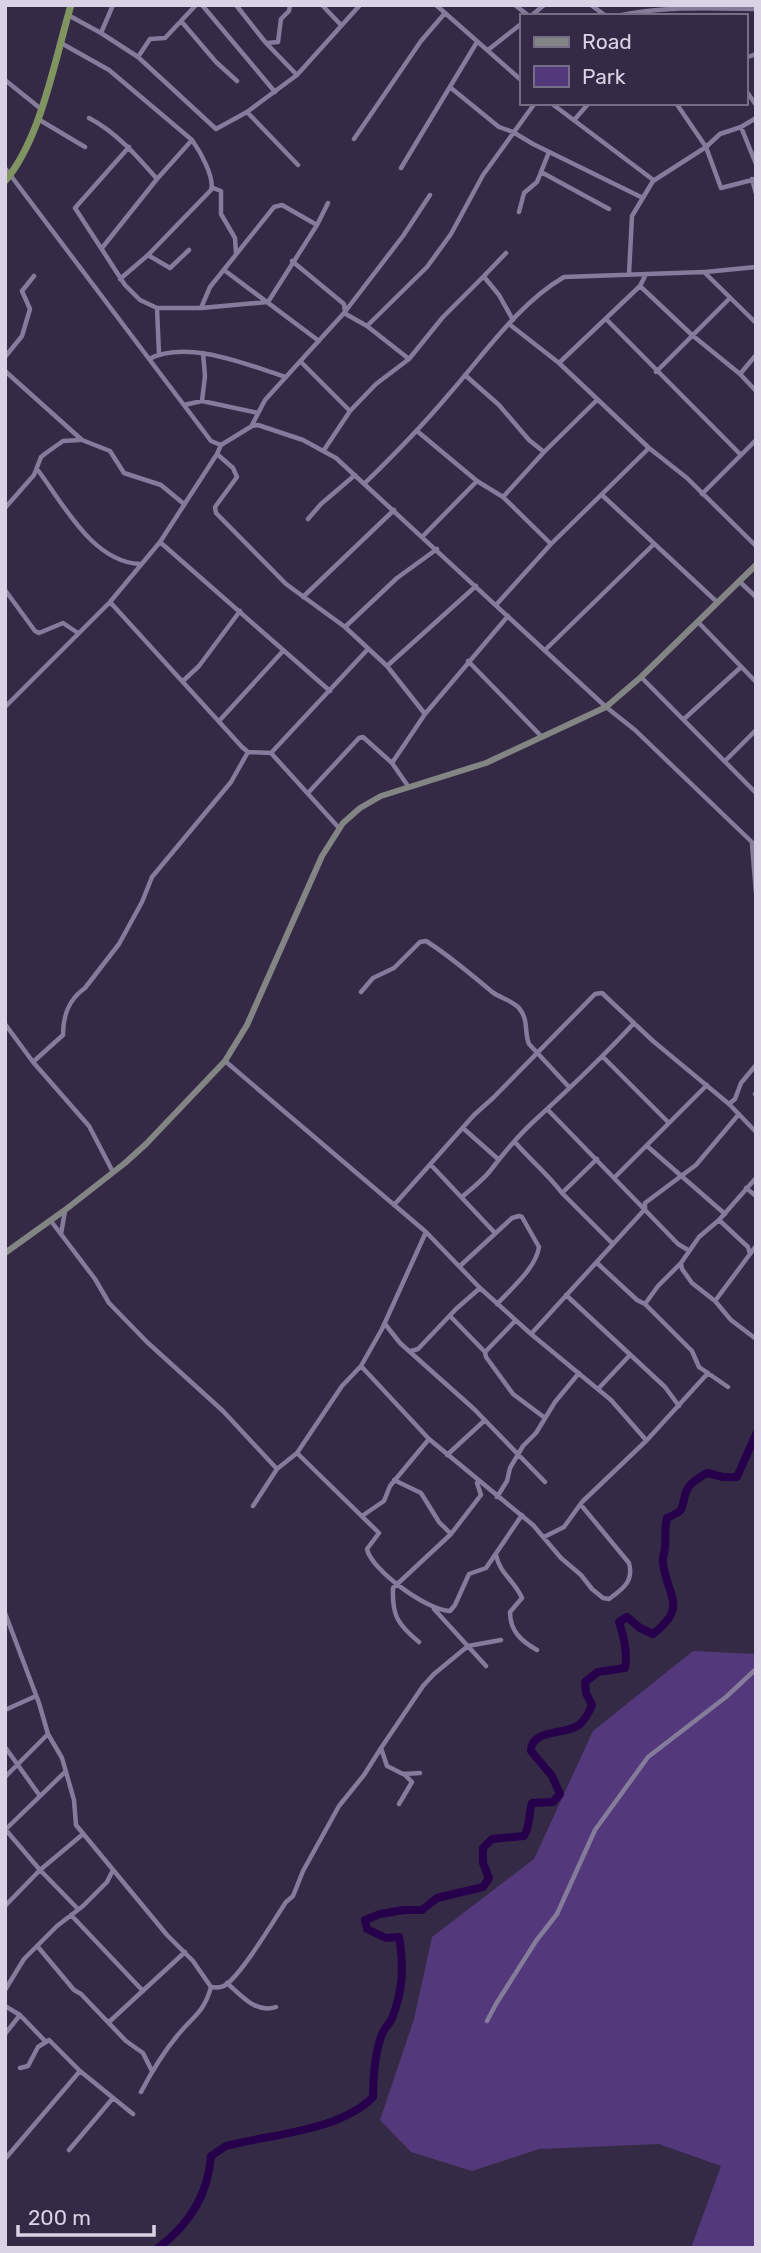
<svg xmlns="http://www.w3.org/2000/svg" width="761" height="2253" font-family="Rubik,sans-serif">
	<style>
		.green { fill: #53397b }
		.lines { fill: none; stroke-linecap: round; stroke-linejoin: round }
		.river { stroke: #27004c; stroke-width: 8 }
		.minor { stroke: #857b9b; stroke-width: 4.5 }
		.secondary { stroke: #838585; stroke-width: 6 }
		.trunk { stroke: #809462; stroke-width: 7 }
	</style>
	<rect width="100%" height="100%" fill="#342a45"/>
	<!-- green -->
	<path class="green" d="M693 1651 756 1654V2248H691L721 2166 659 2144 539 2149 472 2171 411 2152 380 2120 414 2019 432 1937 534 1859 593 1731Z"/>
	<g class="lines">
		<!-- river -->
		<path class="river" d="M158 2248C189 2225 208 2195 211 2156L226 2146C271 2134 340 2131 373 2097 373 2079 375 2049 383 2032 385 2027 390 2024 392 2018 403 1991 404 1966 399 1937L386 1938 367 1929 365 1920 380 1914 404 1910H422L437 1898 483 1887 489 1878 483 1863V1848L492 1839 524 1836C531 1824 528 1815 532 1803L553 1802 560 1794 552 1776 531 1751C531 1728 566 1736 580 1724 586 1719 589 1712 592 1705L586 1693 585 1682 598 1672 625 1668C628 1653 624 1637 619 1622L627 1617 640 1628 653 1634C689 1606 667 1597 663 1563 662 1558 665 1552 665 1547 666 1536 664 1529 667 1518 687 1509 680 1510 686 1492 689 1483 699 1478 707 1473L723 1477H737L756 1434"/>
		<!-- minor -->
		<path class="minor" d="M202 5 275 92
			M236 5 266 43 297 75
			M322 5 341 25
			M436 5 521 80
			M515 5 529 16
			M591 5 606 16
			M68 15 101 33 138 57 216 129 247 112 297 75 360 5
			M531 16 544 5
			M617 16C663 6 709 8 756 9
			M181 21 216 62 237 81
			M101 33 113 5
			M61 43 109 70 192 140C200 151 215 178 211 190L148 255 120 279
			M267 43 278 42 281 19 289 11 290 5
			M488 50 521 24
			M138 57 150 39 165 38 196 5
			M745 58 756 54
			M5 80 41 109
			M451 88 499 127 513 132 533 144 643 198
			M745 89 756 105
			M551 103 652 179 653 181 632 216 629 274
			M676 103 706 147 721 188 756 179
			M247 112 298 165
			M89 118C116 132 137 156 157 179L102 248
			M38 119 85 147
			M575 119 589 103
			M741 127 756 164
			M354 139 421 41 445 13
			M129 147 75 208 125 285 140 300 157 308H201L268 302 317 225 328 203
			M5 168 211 441 221 445 252 426 258 425 303 440 336 458 606 707 635 730 756 846
			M401 168 477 42
			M541 172 609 209
			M157 179 192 140
			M752 179 756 194
			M653 181 706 147 720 134 741 127 756 118
			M213 188 221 191V214L235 238 236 253
			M519 212 524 193 537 182 549 152
			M148 255 170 268 189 250
			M292 261 344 304 345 312
			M224 270 319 341
			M705 272 756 267
			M483 277 506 253
			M640 286 692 335 740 374 756 391
			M157 308 159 354
			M201 308 210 287 274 207 282 205 317 225
			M344 313 403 236 430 195
			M607 320 741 455
			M509 324 559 363 649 448 687 478 756 546
			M367 326 409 359
			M5 357 22 336 30 309 22 291 34 276
			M149 359C187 339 248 365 286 377
			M302 363 350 411
			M559 363 640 286 646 274
			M5 371 82 440 110 451 124 473 161 485 184 504
			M656 372 730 298
			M740 374 756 355
			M465 375 499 405 529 440 544 452
			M202 401 205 376 203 353
			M184 405 202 401 258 413
			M252 425 265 400 344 313 367 326 427 267 451 234 483 175 535 103
			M417 431 477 481 503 497 551 544
			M324 450 350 411 376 384 409 359 443 317 482 278H485L499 295 513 320
			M217 454 233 468 237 477 215 507 216 513 286 584 345 627 387 666 425 714
			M37 469C63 503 92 562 140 564
			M365 483C395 454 423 425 450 393 485 353 518 304 564 277L704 272 756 323
			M702 494 756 440
			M603 496 717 602
			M503 497 544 452 597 400
			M5 508 34 475 41 457 46 453 63 441 80 440
			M308 519 321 504 355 475
			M423 536 477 481
			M160 542 330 691
			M739 581 756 597
			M5 590 35 631 39 633 63 623 78 633
			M303 597 394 510
			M110 602 242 747 248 752 271 753 339 828
			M496 605 551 544 649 448
			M698 622 756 682
			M345 627 397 578 437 549
			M545 650 654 544
			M468 661 542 737
			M387 666 476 586
			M641 677 756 793
			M183 681 199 666 240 611
			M5 707 110 602 160 542 217 454 221 445
			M684 719 741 667
			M220 720 283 651
			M271 753 368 649
			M725 761 756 730
			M392 763 425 714 508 616
			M308 793 359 738 363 737 392 763 408 786
			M752 844 756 893
			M361 992 373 978 394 968 420 942 426 941C450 956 469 973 491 991 499 998 512 1000 519 1008 529 1020 524 1032 529 1044L569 1087
			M5 1024 33 1062 89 1126 113 1172
			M603 1057 669 1123
			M225 1061 426 1232 480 1288 531 1334 611 1400 646 1440
			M33 1062 63 1035C63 1016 68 1000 85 988L119 944 142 902 152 877 231 782 248 752
			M755 1094 756 1095
			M729 1104 735 1099 741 1083 756 1065
			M548 1110 678 1244 688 1250
			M464 1129 498 1159
			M515 1142C530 1160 548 1174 562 1193L597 1159
			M647 1146 725 1214
			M431 1165 495 1233
			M615 1177 707 1085
			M746 1188 756 1196
			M562 1193 613 1244
			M462 1197C471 1189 482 1181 490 1171 503 1154 517 1137 533 1122 568 1090 602 1058 634 1023
			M394 1205 474 1115 493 1098 595 994 602 993 653 1041 729 1104 756 1132
			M719 1220 748 1247 750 1254
			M51 1221 95 1279 109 1303 147 1342 223 1411 277 1469 297 1453 342 1386 361 1366 382 1329 426 1232
			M61 1234 65 1211
			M597 1263 637 1300 645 1304 692 1351 699 1367 728 1387
			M681 1263 682 1269 692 1283 715 1301 731 1320 756 1339
			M460 1266 512 1218 519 1216 522 1217 539 1247C536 1268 511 1289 497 1304
			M566 1295 665 1387 679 1406
			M715 1301 756 1246
			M645 1304 658 1286 681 1263 699 1237 719 1220 756 1178
			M450 1316 485 1352
			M515 1321 489 1348 485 1352 486 1357 513 1394 545 1418
			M385 1324 400 1343 474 1409 545 1482
			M531 1334 645 1209V1203L696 1165 739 1114
			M411 1351 418 1349 456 1309 480 1288
			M361 1366 429 1439 533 1525 561 1558 581 1575 592 1589 603 1598 609 1599C623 1589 634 1581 629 1563L581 1505
			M598 1389 629 1356
			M297 1453 379 1533 367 1549C371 1570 428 1611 450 1611L455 1605 469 1574 486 1568 522 1515
			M447 1455 484 1421
			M394 1480 421 1493 439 1522 451 1534
			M497 1497 507 1481 510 1468 523 1446 536 1433 555 1402 579 1373
			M253 1506 277 1469
			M362 1516 384 1501 390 1486 429 1439
			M544 1537 564 1527 582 1502 647 1440 708 1373
			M496 1555C500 1574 514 1580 522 1598L510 1612C510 1631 521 1641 537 1650
			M434 1609 486 1666
			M5 1613 39 1703 48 1734 62 1758 74 1800 76 1825 167 1935 193 1961 211 1987C217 1988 222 1988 227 1984 245 1969 272 1923 286 1902L293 1896 303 1871 339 1806 364 1775 381 1748 387 1766 403 1774 420 1773
			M419 1642C397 1624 392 1615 393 1588L451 1534 481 1495 477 1483
			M5 1710 36 1696
			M5 1747 40 1796
			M381 1748 423 1686 434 1674 468 1646 501 1640
			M5 1777 48 1734
			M399 1804 412 1782 404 1774
			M5 1829 40 1870 78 1909
			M6 1829 65 1772
			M5 1906 40 1870 83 1834
			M71 1915 143 1991
			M38 1947 74 1990 81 1994 126 2041 143 2053 152 2071
			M227 1983C242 1996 256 2014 276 2007
			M5 1990 24 1959 57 1926 83 1906 107 1882 113 1870
			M5 2006 20 2015 46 2042
			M487 2021 496 2004 536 1941 557 1914 595 1830 648 1757 726 1697 756 1669
			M109 2022 185 1952
			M5 2034 20 2015
			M20 2068 28 2066 38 2047 49 2040 80 2071 133 2114
			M141 2092C151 2073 162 2054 177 2036 192 2017 204 2013 211 1987
			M69 2150 113 2098
			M5 2159 80 2071"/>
		<!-- secondary -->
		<path class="secondary" d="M5 1253 65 1210 125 1163 146 1144 225 1061 247 1025 322 856 343 823 360 808 381 796 486 763 606 707 641 677 756 565"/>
		<!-- trunk -->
		<path class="trunk" d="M5 181C41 139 55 59 71 5"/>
	</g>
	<!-- border -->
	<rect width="761" height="2253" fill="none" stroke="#d9d3e5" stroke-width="14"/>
	<!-- legend -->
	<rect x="520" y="14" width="228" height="91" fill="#342a45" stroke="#766e85" stroke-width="2"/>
	<rect x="534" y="37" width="35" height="10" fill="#838585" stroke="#766e85" stroke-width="2"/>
	<text x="582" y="49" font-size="21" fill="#d9d3e5">Road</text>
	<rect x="534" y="66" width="35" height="21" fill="#53397b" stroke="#766e85" stroke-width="2"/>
	<text x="582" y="84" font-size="21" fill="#d9d3e5">Park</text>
	<!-- scale -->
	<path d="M18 2225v10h136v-10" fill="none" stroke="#d9d3e5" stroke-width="3.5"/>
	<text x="28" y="2225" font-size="21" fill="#d9d3e5" stroke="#342a45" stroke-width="5" paint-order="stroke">200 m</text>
</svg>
